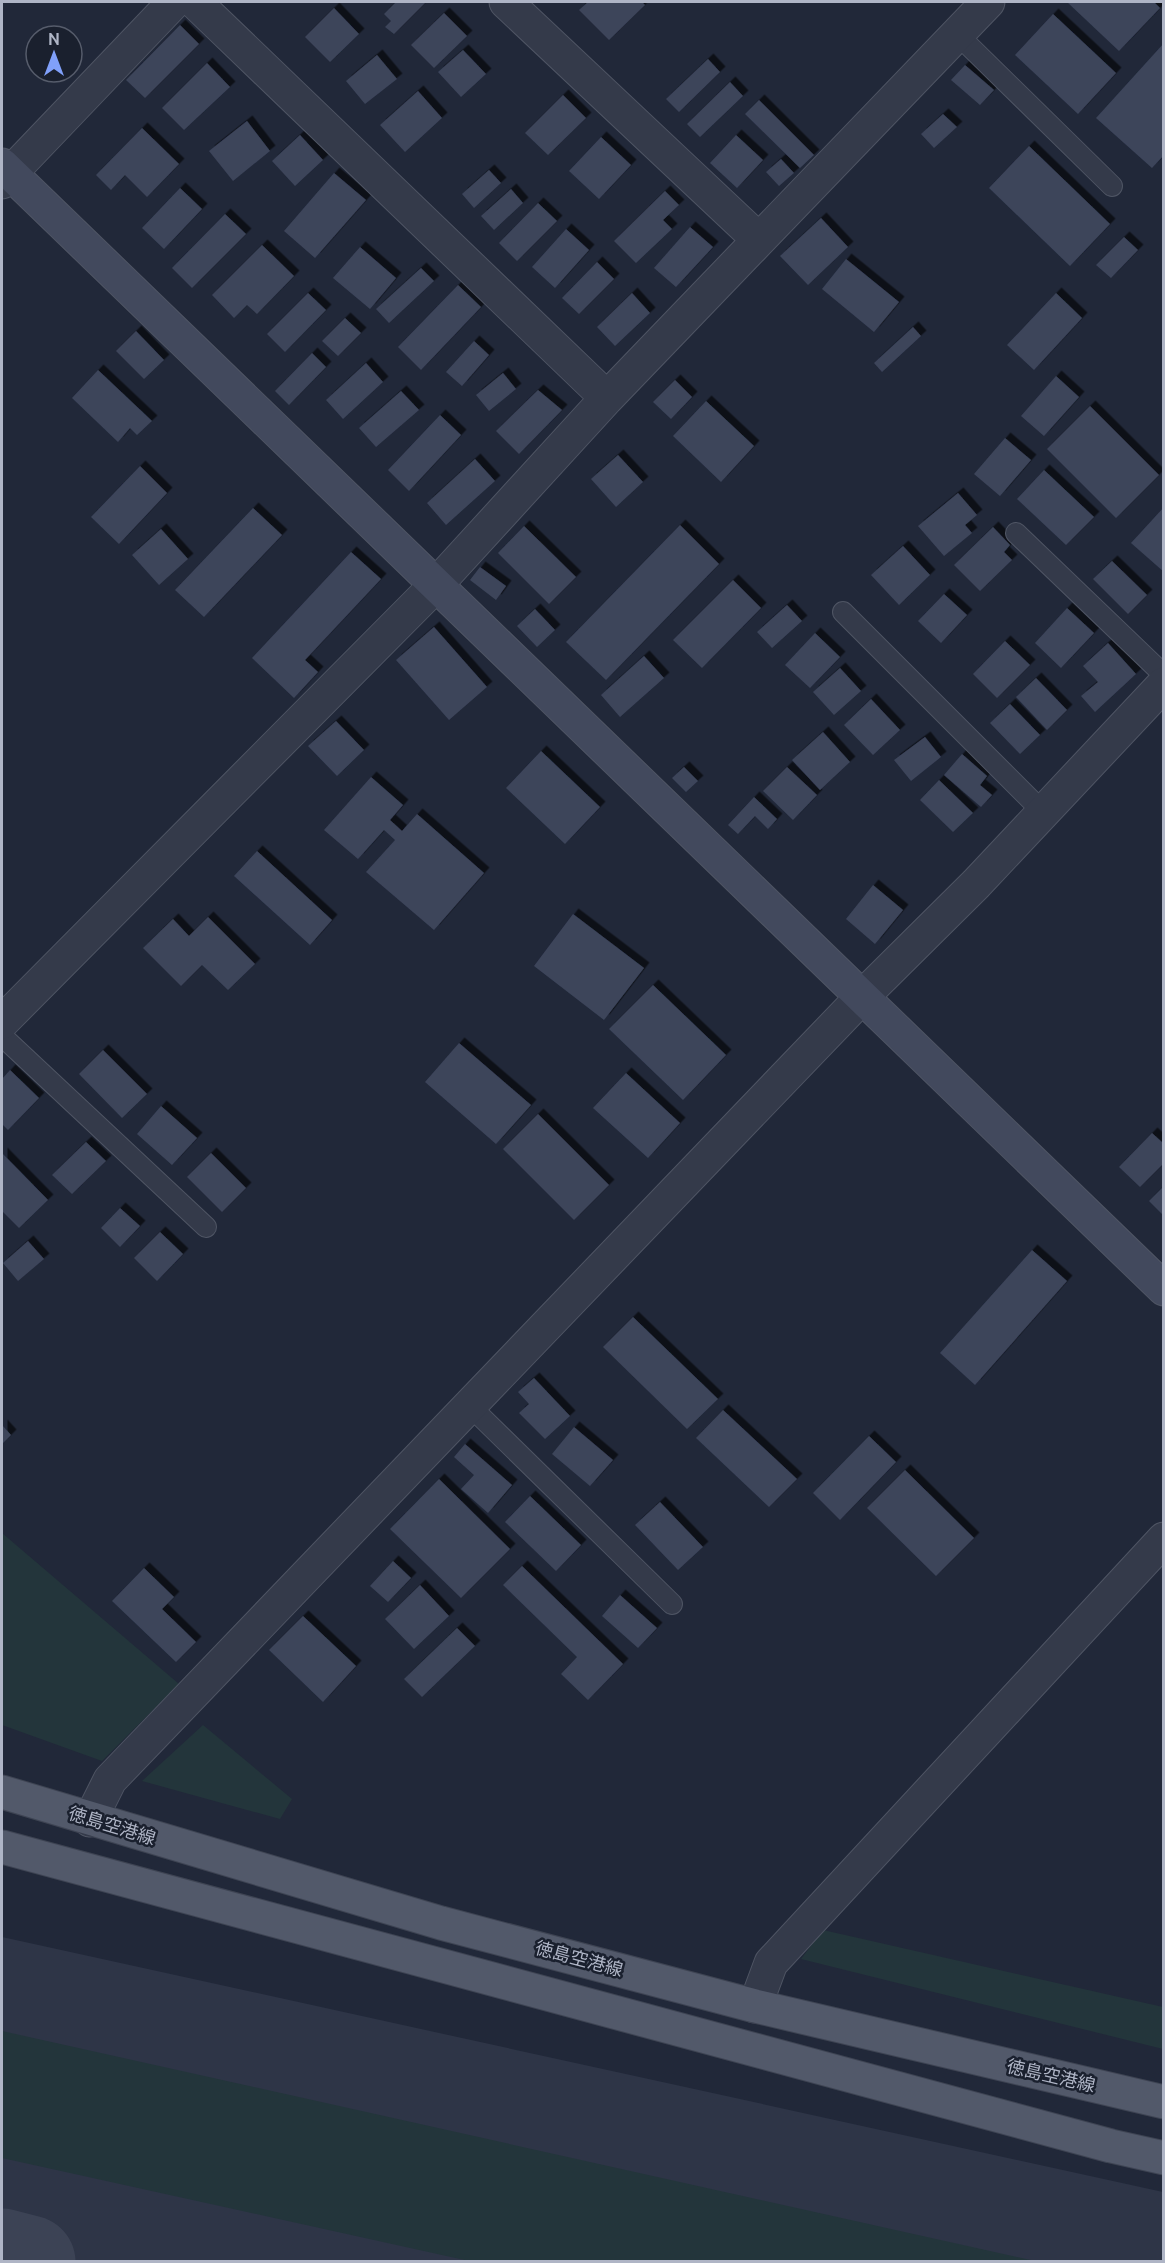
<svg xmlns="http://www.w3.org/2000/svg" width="1165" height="2263" font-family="Ubuntu,'Noto Sans JP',sans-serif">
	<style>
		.airport { fill: #2e3547 }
		.green { fill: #23353b }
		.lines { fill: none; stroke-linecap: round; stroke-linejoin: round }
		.taxiway { stroke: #3c4355; stroke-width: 93 }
		.building { fill: #3c445a; filter: url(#shadow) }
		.lane-casing { stroke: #4f5564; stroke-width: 22 }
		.street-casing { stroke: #4f5564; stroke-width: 35 }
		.secondary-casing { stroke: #4f5564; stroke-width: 35 }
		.primary-casing { stroke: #3e4453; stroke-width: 35 }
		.lane { stroke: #343a4a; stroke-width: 20 }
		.street { stroke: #343a4a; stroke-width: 33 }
		.secondary { stroke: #42495d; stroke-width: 33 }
		.primary { stroke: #52596a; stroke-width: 33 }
		.labels { text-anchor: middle; stroke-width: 5; stroke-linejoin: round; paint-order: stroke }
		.street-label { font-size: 18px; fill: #afb5c6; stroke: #1a202e }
	</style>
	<defs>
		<filter id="shadow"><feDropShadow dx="5.5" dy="-5.5" stdDeviation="0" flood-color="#0009"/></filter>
	</defs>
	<rect width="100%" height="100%" fill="#212839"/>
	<!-- airport -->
	<path class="airport" d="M2 1937 1163 2192V2261L2 2262Z"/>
	<!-- green -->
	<path class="green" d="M2 1533 179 1684 102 1761 2 1725Z
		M203 1725 292 1799 280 1819 142 1781Z
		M823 1930 1163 2007V2049L801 1959Z
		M2 2031 1035 2261H469L2 2158Z"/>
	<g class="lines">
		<!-- taxiway -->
		<path class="taxiway" d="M2 2255 29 2262"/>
	</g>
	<!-- building -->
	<path class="building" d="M396 2H426L394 34 385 27 391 21 384 14Z
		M588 2H642L645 5 609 40 579 10Z
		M1067 2H1154L1160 8 1119 51Z
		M334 8 359 34 330 62 305 37Z
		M444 13 467 36 434 68 411 45Z
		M1053 14 1116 73 1078 114 1015 55Z
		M180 25 199 44 145 98 126 80Z
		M1164 43V155L1152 168 1096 118Z
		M463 50 486 74 461 97 438 72Z
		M377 55 397 79 365 104 346 81Z
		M708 59 720 72 679 112 666 99Z
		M207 63 230 87 184 130 162 108Z
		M965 65 994 90 980 105 951 80Z
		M730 82 743 96 700 137 687 124Z
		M418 91 442 118 405 152 380 125Z
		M563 95 586 118 548 155 525 133Z
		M759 100 814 155 800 168 745 114Z
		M943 114 957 127 934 148 921 134Z
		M247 121 270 151 233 181 209 151Z
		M142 128 179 164 147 197 125 175 111 190 96 175Z
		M300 135 323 160 295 186 272 161Z
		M736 135 763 160 737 188 710 163Z
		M601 137 631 165 599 199 569 171Z
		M1029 146 1110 224 1070 266 989 188Z
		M781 159 794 173 779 186 766 172Z
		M489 170 501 183 474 208 462 194Z
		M334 173 366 200 315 258 284 231Z
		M180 188 202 209 164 249 142 228Z
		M511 189 523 203 494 230 481 216Z
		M665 191 679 205 663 220 672 229 636 263 614 241Z
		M538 203 557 221 517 261 499 243Z
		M225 214 246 234 192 288 172 268Z
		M821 218 848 247 808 285 780 256Z
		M690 227 713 247 676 287 654 268Z
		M566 229 589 250 555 288 532 267Z
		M1124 237 1138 250 1111 278 1096 265Z
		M262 245 294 276 257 314 247 305 234 318 212 295Z
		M360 247 396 278 370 309 333 278Z
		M846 259 899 302 874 332 822 289Z
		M597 262 614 279 579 314 562 298Z
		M421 268 434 281 389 323 376 309Z
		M458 285 481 307 421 370 398 347Z
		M308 293 326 310 285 352 267 334Z
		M632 293 650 313 615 346 597 327Z
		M1056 293 1082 318 1034 370 1007 345Z
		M345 318 361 333 338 356 322 341Z
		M913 327 921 336 882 372 874 363Z
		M136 331 164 360 144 379 116 351Z
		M474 341 489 355 462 386 446 372Z
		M312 353 326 367 289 405 275 391Z
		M366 363 383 382 343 419 326 400Z
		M98 370 152 421 137 435 130 428 118 442 72 398Z
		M503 373 516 389 489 411 476 395Z
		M1056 376 1079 397 1044 436 1021 416Z
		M675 380 692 397 671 419 653 402Z
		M538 390 562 410 519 454 496 431Z
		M401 391 419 410 376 447 359 428Z
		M706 401 754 446 721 482 673 436Z
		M1090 406 1159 475 1116 518 1047 449Z
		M440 415 461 435 409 491 388 470Z
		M1005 438 1031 460 1000 496 974 474Z
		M618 455 643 482 616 507 591 479Z
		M475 459 495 481 446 525 427 503Z
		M140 466 167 493 119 544 91 517Z
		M1044 470 1094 517 1066 545 1017 499Z
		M958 493 977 515 965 525 972 533 944 556 918 526Z
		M1164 507V572L1131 543Z
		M253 508 282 535 204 617 175 590Z
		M680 525 719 564 606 680 566 642Z
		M524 526 576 577 549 604 498 553Z
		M993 527 1010 545 1004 552 1012 560 980 591 954 565Z
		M161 529 188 559 159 585 132 555Z
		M903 546 930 575 899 605 871 575Z
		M351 552 381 579 305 660 318 672 294 698 252 658Z
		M1112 561 1147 595 1128 614 1093 579Z
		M480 567 506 586 496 600 470 580Z
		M733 580 761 608 702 668 673 640Z
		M944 594 967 615 941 643 918 621Z
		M787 605 802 621 772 648 757 632Z
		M1067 608 1094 633 1061 668 1035 643Z
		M535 609 555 630 537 647 517 626Z
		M434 627 487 687 449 720 396 660Z
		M815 633 840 657 810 688 785 665Z
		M1005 641 1030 665 997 698 973 674Z
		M1108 643 1136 674 1095 712 1081 696 1098 682 1083 666Z
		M644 656 664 678 620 717 601 695Z
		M840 668 861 691 834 715 813 692Z
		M1036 678 1067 710 1047 730 1016 697Z
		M871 699 900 730 873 755 844 725Z
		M1010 704 1040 735 1020 754 990 723Z
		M336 721 364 750 337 776 308 746Z
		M823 732 850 762 820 790 792 760Z
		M925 737 941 757 911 781 894 760Z
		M541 751 600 807 565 844 506 788Z
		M962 754 987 776 980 785 992 795 981 807 944 775Z
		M684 767 698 781 686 792 672 778Z
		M787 767 817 795 793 820 763 791Z
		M371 777 403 805 390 820 402 831 417 814 484 873 434 930 366 872 395 840 384 830 358 859 324 830Z
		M939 780 973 813 953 832 920 800Z
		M754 797 777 819 768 829 755 816 738 834 728 825Z
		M257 851 332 920 310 945 234 876Z
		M873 885 903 910 875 944 846 919Z
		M573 914 644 968 604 1020 534 966Z
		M208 917 255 964 228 990 202 965 181 986 143 948 173 919 189 936Z
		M653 985 726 1055 683 1100 609 1029Z
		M459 1043 531 1105 496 1144 425 1082Z
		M103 1050 147 1094 122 1118 79 1074Z
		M10 1070 39 1098 8 1130 2 1124V1079Z
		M626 1073 680 1123 648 1158 593 1108Z
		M161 1106 197 1138 172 1165 137 1134Z
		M538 1114 609 1185 574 1220 503 1149Z
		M1152 1133 1164 1144V1163L1140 1187 1119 1167Z
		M86 1142 106 1161 72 1194 52 1175Z
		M2 1153 48 1200 19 1228 2 1211Z
		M211 1153 246 1188 222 1212 187 1177Z
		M1164 1186V1216L1149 1201Z
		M120 1208 140 1226 120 1247 101 1228Z
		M160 1232 183 1254 157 1281 134 1258Z
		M28 1241 44 1259 18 1281 3 1263Z
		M1032 1250 1067 1281 975 1385 940 1353Z
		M633 1317 718 1399 687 1429 603 1347Z
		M534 1378 570 1416 545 1439 519 1413 529 1404 518 1392Z
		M723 1410 797 1479 769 1507 696 1438Z
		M2 1425 11 1435 2 1444Z
		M574 1427 613 1460 590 1486 552 1454Z
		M869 1436 896 1462 840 1520 813 1493Z
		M465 1444 512 1485 488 1513 461 1489 474 1475 454 1457Z
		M905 1470 974 1538 936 1576 867 1508Z
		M439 1479 510 1549 461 1598 390 1529Z
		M530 1496 581 1545 556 1571 505 1522Z
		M660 1502 703 1547 678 1570 635 1525Z
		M393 1561 411 1578 388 1602 370 1586Z
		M522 1566 623 1664 588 1700 561 1674 577 1657 503 1585Z
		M144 1568 174 1597 162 1609 196 1642 176 1662 112 1601Z
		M420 1585 449 1616 414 1649 385 1619Z
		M620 1595 657 1628 638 1648 602 1616Z
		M303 1616 356 1666 323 1702 269 1650Z
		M457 1628 475 1646 422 1697 404 1679Z"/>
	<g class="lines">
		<defs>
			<path id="lane" d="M957 34 1112 186
				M1016 533 1164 675
				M843 612 1043 812
				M2 1036 206 1227
				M470 1406 672 1604"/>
			<path id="street" d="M195 2 607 398
				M506 2 759 240
				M2 182 174 2
				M2 1022 435 586 607 398 988 2
				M90 1820 110 1780 861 998 976 884 1164 684
				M755 2006 771 1963 1164 1539"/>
			<path id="secondary" d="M2 165 1164 1289"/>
			<path id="primary" d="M2 1792 441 1923 755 2006 1164 2102
				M2 1847 1111 2146 1164 2158"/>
		</defs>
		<!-- lane casing -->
		<use href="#lane" class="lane-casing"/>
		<!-- street casing -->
		<use href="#street" class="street-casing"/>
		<!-- secondary casing -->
		<use href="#secondary" class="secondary-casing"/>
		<!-- primary casing -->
		<use href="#primary" class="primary-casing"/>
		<!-- lane -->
		<use href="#lane" class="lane"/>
		<!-- street -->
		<use href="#street" class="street"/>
		<!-- secondary -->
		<use href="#secondary" class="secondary"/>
		<!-- primary -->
		<use href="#primary" class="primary"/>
	</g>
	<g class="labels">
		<!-- street labels -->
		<g class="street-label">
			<text transform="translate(112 1826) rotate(17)" y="6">徳島空港線</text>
			<text transform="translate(579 1959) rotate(15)" y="6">徳島空港線</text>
			<text transform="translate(1051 2076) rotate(13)" y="6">徳島空港線</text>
		</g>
	</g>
	<!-- border -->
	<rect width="1165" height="2263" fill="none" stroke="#afb5c6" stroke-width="6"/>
	<!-- north arrow -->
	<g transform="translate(54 54)"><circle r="28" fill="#1a202e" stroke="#565c6b" stroke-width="1.5"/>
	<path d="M0-4.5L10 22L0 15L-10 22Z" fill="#80a0fa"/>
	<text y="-9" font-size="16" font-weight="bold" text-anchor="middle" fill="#afb5c6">N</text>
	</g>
</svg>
